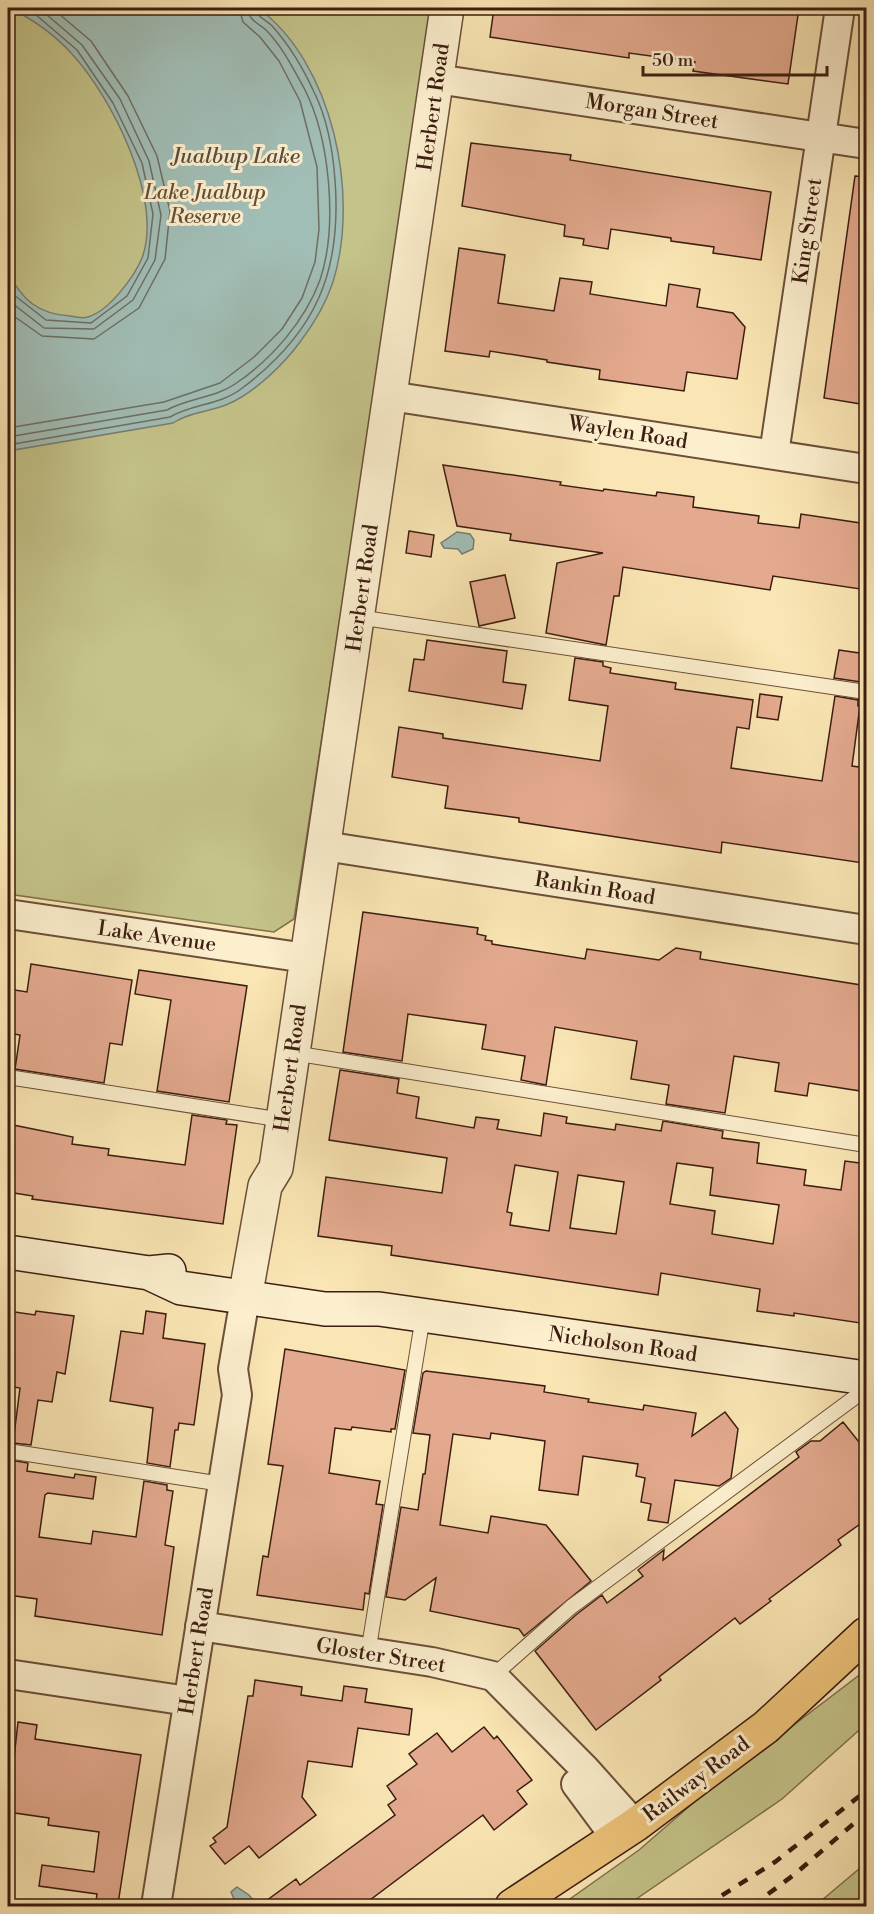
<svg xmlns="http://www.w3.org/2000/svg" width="874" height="1914" font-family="'Libre Bodoni',serif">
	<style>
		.green { fill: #c4c389; stroke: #80704d; stroke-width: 1.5 }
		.water { fill: #a1beb6; stroke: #797e74; stroke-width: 1.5 }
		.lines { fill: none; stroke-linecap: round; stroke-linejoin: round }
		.shore { stroke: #6e6e64; stroke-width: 1.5 }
		.building { fill: #e4aa8f; stroke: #3c1d11; stroke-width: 1.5; fill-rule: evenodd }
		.service-casing { stroke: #6c4f3a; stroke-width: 16 }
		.minor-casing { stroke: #6c4f3a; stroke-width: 32 }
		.tertiary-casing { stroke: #6c4f3a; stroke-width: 36 }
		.secondary-casing { stroke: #3c1d11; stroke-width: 36 }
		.primary-casing { stroke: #3c1d11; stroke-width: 36 }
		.service { stroke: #fcefce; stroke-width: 14 }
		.minor { stroke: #fcefce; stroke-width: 28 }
		.tertiary { stroke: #fcefce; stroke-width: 33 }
		.secondary { stroke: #fcefce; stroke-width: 33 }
		.primary { stroke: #edc37a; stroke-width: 33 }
		.rail { stroke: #3c1d11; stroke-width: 4.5; stroke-dasharray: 10 10; stroke-linecap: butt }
		.labels { text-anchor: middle; stroke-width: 6; stroke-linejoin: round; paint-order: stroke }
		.street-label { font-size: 21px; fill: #3c1d11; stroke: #fcefce }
		.park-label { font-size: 21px; font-style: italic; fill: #654f35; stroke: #fcefce }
		.water-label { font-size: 22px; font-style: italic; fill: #5a4d43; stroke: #fcefce }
	</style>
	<rect width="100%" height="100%" fill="#fae6b4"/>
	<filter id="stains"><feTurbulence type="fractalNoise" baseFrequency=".00333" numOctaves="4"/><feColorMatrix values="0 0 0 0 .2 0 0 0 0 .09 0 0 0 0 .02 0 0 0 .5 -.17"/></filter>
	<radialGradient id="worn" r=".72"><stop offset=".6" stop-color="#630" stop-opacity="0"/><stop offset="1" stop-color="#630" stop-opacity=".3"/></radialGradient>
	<!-- green -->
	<path class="green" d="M8 8H434L294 919 274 932 8 894Z
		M866 1670V1724L782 1799 626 1906H560L639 1850 707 1791Z
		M866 1863V1895L848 1906H815Z"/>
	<!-- water -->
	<path class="water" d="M10 8H258C333 63 360 195 333 282 326 303 313 325 300 342 284 364 254 393 228 404 210 412 189 412 173 423L8 451V272C22 300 38 314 70 316 75 317 83 319 88 317 109 311 134 277 142 258 164 200 111 96 72 54 55 35 32 19 10 8Z
		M457 532 470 534 474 540 473 549 462 554 458 549 444 548 441 543Z
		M237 1887 249 1895 258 1906H237L231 1892Z"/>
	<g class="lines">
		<!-- shore -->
		<path class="shore" d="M8 285 14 295 46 320 91 323 127 296 148 258 153 214 142 163 113 103 77 50 35 14 23 8
			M8 300 44 328 94 329 133 300 155 260 161 215 149 161 120 99 82 45 39 8
			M8 312 42 336 94 339 139 308 165 259 170 211 157 156 128 96 91 41 52 8
			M8 428 164 402 220 383 254 357 282 329 302 298 315 262 319 229 317 167 300 101 279 61 260 37 243 22 239 8
			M8 437 167 410C188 398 215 398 235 384 271 360 305 321 320 280 338 226 330 138 304 88 293 68 283 48 267 31 259 23 248 21 248 8
			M8 445 170 417C192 404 220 405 241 389 316 333 342 272 335 180 333 152 327 118 314 92 303 68 290 46 273 27 267 20 256 17 255 8"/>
	</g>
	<!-- building -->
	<path class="building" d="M494 8H799L788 84 693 71 695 62 629 53V58L490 37Z
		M471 143 571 155 570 160 771 192 761 260 713 253 714 247 671 241V238L611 229 608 249 583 245 584 239 564 236 565 225 462 206Z
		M855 176 867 177V405L824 398Z
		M459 248 505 255 498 303 554 311 560 278 592 282 590 294 666 306 669 284 700 289 697 307 733 313 745 327 737 379 687 372 684 391 599 379 600 370 547 362V360L490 351 489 357 445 351Z
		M443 465 561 482 560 485 603 491 604 489 656 496 657 492 694 497 693 507 759 516 758 523 799 528 801 514 867 524V590L773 576 770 590 623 567 619 596H614L606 645 546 633 557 563 603 553 510 540 511 534 457 526Z
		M409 531 434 535 431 557 406 553Z
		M505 575 515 618 479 626 470 582Z
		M427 640 507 651 503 682 526 685 522 709 409 691 414 659 424 660Z
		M839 650 866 654 861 682 834 678Z
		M575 658 603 662V666L611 668 610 673 676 683 675 689 753 700 749 729 737 727 731 768 822 781 835 696 858 700V706H860L852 766 867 768V842L863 863 722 842 721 853 519 822V818L445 808 448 786 392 777 399 727 443 734V738L600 761 608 706 569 700Z
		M760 694 782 697 778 720 757 717Z
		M363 912 478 928 477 934 486 936 485 940 492 941V944L585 959 587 949 659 960 676 948 701 952 700 959 867 986V1092L809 1083 807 1096 775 1091 779 1063 734 1056 725 1113 666 1104 669 1085 631 1079 637 1041 555 1027 546 1085 521 1080 525 1056 482 1049 486 1025 408 1014 402 1061 343 1052Z
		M31 964 132 980 122 1045 110 1043 104 1083 15 1069 20 1035 8 1033V989L27 992Z
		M139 970 247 986 229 1102 157 1091 171 1000 135 994Z
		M340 1070 399 1079 397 1093 419 1097 416 1118 474 1128 476 1117 499 1120 497 1129 541 1136 544 1113 567 1117 566 1123 615 1130 616 1124 661 1131 663 1121 723 1131 722 1138 759 1143 757 1163 806 1170 804 1185 841 1190 845 1161 867 1164V1324L794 1313V1316L757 1311 760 1289 661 1273 658 1295 391 1255 392 1246 318 1236 326 1177 442 1193 447 1158 329 1140ZM677 1163 713 1168 710 1195 779 1205 773 1244 712 1234 715 1211 670 1204ZM515 1165 558 1172 549 1231 510 1225 512 1213 507 1212ZM578 1175 624 1182 616 1234 570 1228Z
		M192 1115 227 1120 226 1124 237 1125 223 1224 32 1199 33 1196 8 1192V1124L73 1137 72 1144 109 1149 108 1155 185 1165Z
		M8 1311 35 1315 36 1311 74 1316 65 1374 57 1372 52 1402 38 1400 31 1445 13 1443 20 1388 8 1386Z
		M146 1311 166 1314 163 1338 205 1344 194 1425 179 1423 178 1430H175L170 1467 147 1463 153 1408 110 1401 121 1331 143 1334Z
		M285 1349 405 1370 395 1429H391V1432L352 1427 351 1430 335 1428 329 1473 380 1481 376 1504 383 1505 369 1594 365 1593 363 1610 257 1595 263 1556 268 1557 283 1466 268 1464Z
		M426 1371 545 1386 544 1392 589 1399 588 1402 643 1410 644 1405 696 1413 692 1436 725 1412 738 1429 731 1478 719 1486 675 1480 668 1523 648 1520 651 1504 641 1502 645 1478 636 1476 638 1464 583 1456 578 1495 539 1490 545 1441 491 1433 490 1439 453 1434 440 1525 488 1533 491 1516 546 1525 591 1581 524 1636 519 1629 430 1611 436 1578 405 1600 386 1597 401 1507 418 1510 423 1474H425L430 1435 413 1433 423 1373Z
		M843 1422 867 1452V1519L838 1540 841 1545 769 1599 771 1601 740 1624 735 1618 659 1677 661 1680 596 1730 535 1651 577 1614 602 1595 607 1603 643 1576 638 1570 664 1550 663 1560 799 1457 796 1452 811 1441H820Z
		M10 1460 28 1463 27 1471 74 1478 75 1474 96 1477 93 1499 48 1493 45 1495 39 1537 91 1544 93 1531 136 1537 144 1481 167 1485V1490L173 1491 165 1545 174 1547 162 1635 35 1616 37 1599 8 1595V1466Z
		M255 1680 302 1687 301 1695 342 1701 344 1686 367 1689 365 1702 412 1709 409 1735 358 1728 352 1767 308 1761 302 1797 316 1815 259 1858 249 1846 225 1864 210 1846 216 1842 213 1838 227 1827 248 1696H253Z
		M18 1722 37 1725 35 1739 141 1755 118 1904 96 1901 97 1894 39 1886 42 1865 94 1872 99 1832 48 1825 49 1818 8 1812Z
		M484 1727 494 1739 497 1736 532 1780 517 1791 527 1804 494 1830 483 1815 362 1906H259L296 1879 300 1885 395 1815 388 1805 396 1799 387 1786 417 1764 409 1754 437 1733 452 1752Z"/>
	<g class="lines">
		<defs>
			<path id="service" d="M357 617 866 692
				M293 1053 866 1145
				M8 1077 283 1120
				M8 1451 222 1484
				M368 1653 423 1316
				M493 1676 571 1607 866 1389"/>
			<path id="minor" d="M437 79 866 144
				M390 396 866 469
				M774 454 840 8
				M324 846 866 930
				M8 914 306 958
				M200 1626 432 1662 493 1676 585 1769 635 1825
				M8 1674 188 1701
				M576 1784 616 1838
				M156 1906 237 1395 233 1369 245 1298"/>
			<path id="tertiary" d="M245 1298 265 1186 276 1168 447 8"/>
			<path id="secondary" d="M8 1252 149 1273 169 1271
				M149 1273 181 1288 325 1309H379L866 1378"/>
			<path id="primary" d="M512 1906 635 1825 766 1727 866 1634"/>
		</defs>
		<!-- service casing -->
		<use href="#service" class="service-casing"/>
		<!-- minor casing -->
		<use href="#minor" class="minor-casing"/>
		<!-- tertiary casing -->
		<use href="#tertiary" class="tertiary-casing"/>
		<!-- secondary casing -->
		<use href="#secondary" class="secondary-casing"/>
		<!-- primary casing -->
		<use href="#primary" class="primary-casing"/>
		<!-- service -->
		<use href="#service" class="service"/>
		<!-- minor -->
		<use href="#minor" class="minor"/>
		<!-- tertiary -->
		<use href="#tertiary" class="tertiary"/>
		<!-- secondary -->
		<use href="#secondary" class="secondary"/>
		<!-- primary -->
		<use href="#primary" class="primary"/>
		<!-- rail -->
		<path class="rail" d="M705 1906 775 1862 866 1791
			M752 1906 795 1874 866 1813"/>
	</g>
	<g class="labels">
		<!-- street labels -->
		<g class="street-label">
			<text transform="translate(433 107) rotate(-82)" y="7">Herbert Road</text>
			<text transform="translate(652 111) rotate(9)" y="7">Morgan Street</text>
			<text transform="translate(807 231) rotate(-82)" y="7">King Street</text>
			<text transform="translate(628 432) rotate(9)" y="7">Waylen Road</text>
			<text transform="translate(362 588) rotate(-82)" y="7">Herbert Road</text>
			<text transform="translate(595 888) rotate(9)" y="7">Rankin Road</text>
			<text transform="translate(157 936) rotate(8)" y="7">Lake Avenue</text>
			<text transform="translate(290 1068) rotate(-82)" y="7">Herbert Road</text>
			<text transform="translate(623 1344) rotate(8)" y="7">Nicholson Road</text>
			<text transform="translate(196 1651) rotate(-81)" y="7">Herbert Road</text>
			<text transform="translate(381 1655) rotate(9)" y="7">Gloster Street</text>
			<text transform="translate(696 1779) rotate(-37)" y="7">Railway Road</text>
		</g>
		<!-- park labels -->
		<g class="park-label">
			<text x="205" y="199">Lake Jualbup<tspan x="205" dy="24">Reserve</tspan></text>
		</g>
		<!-- water labels -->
		<g class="water-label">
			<text x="236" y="163">Jualbup Lake</text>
		</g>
	</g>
	<!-- margin -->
	<rect width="874" height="1914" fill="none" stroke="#fae6b4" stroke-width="30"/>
	<rect x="9" y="9" width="856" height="1896" fill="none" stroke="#3c1d11" stroke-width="3"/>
	<rect x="15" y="15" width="844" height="1884" fill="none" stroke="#3c1d11" stroke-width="1.5"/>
	<!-- scale -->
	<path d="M643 66v9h184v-9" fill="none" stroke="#3c1d11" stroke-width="3"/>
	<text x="652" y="66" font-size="18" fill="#3c1d11" stroke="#fcefce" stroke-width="4.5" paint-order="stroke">50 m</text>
	<rect width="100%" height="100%" filter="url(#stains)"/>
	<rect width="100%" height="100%" fill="url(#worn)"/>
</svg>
